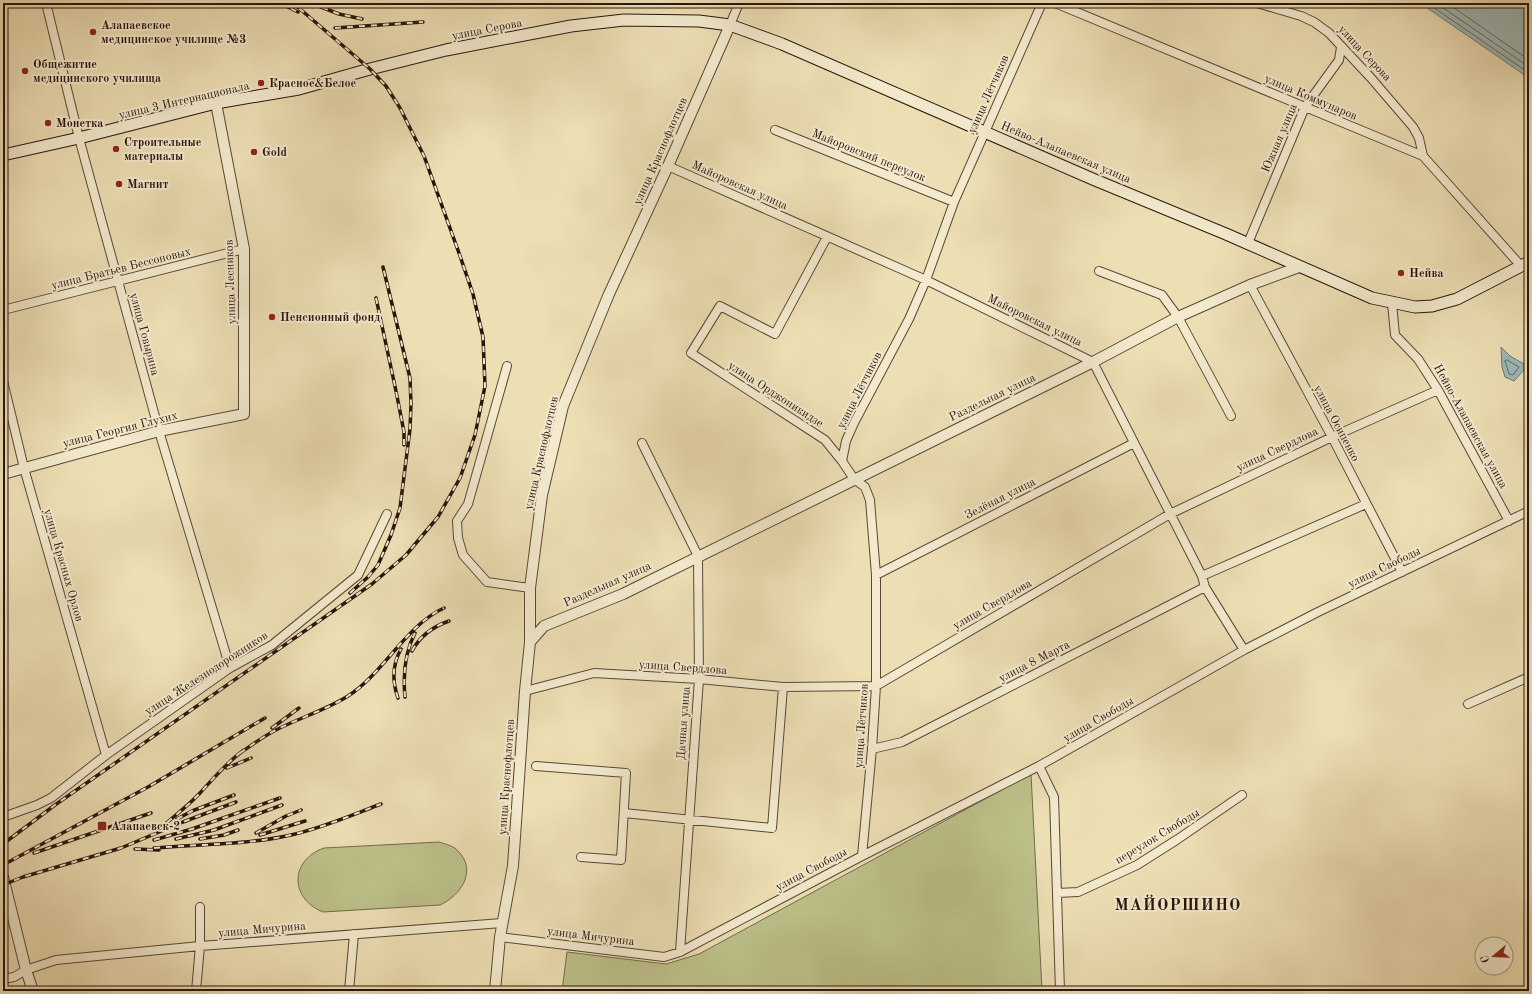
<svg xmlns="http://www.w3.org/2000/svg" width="1532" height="994" font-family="'Old Standard TT',serif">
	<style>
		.green { fill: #bdc18a; stroke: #736b4c }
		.water { fill: #9dbab8; stroke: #6f7874 }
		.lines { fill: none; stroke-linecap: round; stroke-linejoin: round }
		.shore { stroke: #636862; stroke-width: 1 }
		.minor-casing { stroke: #5a4837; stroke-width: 10 }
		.tertiary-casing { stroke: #5a4837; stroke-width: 12 }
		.secondary-casing { stroke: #29150d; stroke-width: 13 }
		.minor { stroke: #f3eace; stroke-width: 8 }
		.tertiary { stroke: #f3eace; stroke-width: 10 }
		.secondary { stroke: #f3eace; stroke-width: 11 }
		.rail-casing { stroke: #29150d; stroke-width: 3.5 }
		.rail { stroke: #f3eace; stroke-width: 2; stroke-dasharray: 6; stroke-linecap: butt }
		.poi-dot { fill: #8f2418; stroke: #f3eace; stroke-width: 1.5 }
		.labels { text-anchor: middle; stroke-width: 4; stroke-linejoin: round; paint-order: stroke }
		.poi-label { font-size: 12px; font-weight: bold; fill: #29150d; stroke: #f3eace; text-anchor: start }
		.street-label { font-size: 12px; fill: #29150d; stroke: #f3eace }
		.district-label { font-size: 16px; font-weight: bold; letter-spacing: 1px; fill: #29150d; stroke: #f3eace }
	</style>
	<rect width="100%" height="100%" fill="#eddfb4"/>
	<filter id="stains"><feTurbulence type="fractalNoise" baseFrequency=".005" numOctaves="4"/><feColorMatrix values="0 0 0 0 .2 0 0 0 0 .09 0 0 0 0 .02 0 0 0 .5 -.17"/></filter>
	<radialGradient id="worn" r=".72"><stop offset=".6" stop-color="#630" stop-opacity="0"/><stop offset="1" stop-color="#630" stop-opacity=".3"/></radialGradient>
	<!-- green -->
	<path class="green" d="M1031 774 1042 991H562L567 952 666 964 699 954Z
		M439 842C445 844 454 846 458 851 478 871 460 896 440 905L323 912C289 898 290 860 324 848Z"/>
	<!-- water -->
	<path class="water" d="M1420 3H1529V78Z
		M1501 347 1510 356 1524 364V370L1514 381 1505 377 1502 367Z"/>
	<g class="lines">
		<!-- shore -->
		<path class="shore" d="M1427 3 1529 73
			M1436 3 1529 67
			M1447 3 1529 60
			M1507 360 1519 367 1513 375 1509 374 1505 361Z"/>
		<defs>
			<path id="minor" d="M46 3 79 138 159 431 230 668
				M1055 3 1423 156 1521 266
				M1257 3 1301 16 1314 22 1329 33 1371 78 1413 127 1419 138 1423 156
				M730 25 739 3
				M775 130 954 202
				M668 166 926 280 1093 362 1202 576 1205 587 1244 650
				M827 237 775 334 720 306 691 353 825 440 842 461
				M1248 243 1305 107 1339 60 1341 47
				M1099 271 1162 295 1178 317 1231 416
				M1250 285 1332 437 1402 572
				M1392 303 1395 335 1418 359 1438 390 1509 521
				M3 310 244 249
				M507 366 468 504 457 521 458 538 463 555 487 582 530 588
				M3 381 24 468 106 755
				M642 443 698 556 699 679 680 952
				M876 575 1134 443
				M1202 576 1366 504
				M525 691 594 673 699 679 783 687 876 686 1170 514 1332 437 1438 390
				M1468 704 1529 677
				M872 749 902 742 1205 587
				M536 766 626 773 621 860 581 857
				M1039 766 1054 797 1060 991
				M624 813 772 828 783 687
				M3 817 37 805 51 798 106 755 230 668 272 645 358 575 387 514
				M862 856 872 749 876 686V575L870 500 865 487 854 479 842 461 846 441 854 423 909 319 926 280 954 202 1042 3
				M1057 893 1078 892 1137 865 1178 839 1242 795
				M500 937 664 957 680 952 862 856 1039 766 1244 650 1318 612 1529 511
				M3 979 14 977 26 970 56 960 200 946 502 923
				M196 991 200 946V907
				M349 991 354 934"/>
			<path id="tertiary" d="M3 474 159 431 244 414V249L216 103
				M530 642 544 626 623 594 1093 362 1178 317 1250 285 1299 267
				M3 877 26 970 33 991
				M495 991 500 937 513 866 525 691 530 642V588L542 495 563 406 609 294 668 166 730 25"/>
			<path id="secondary" d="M3 155 79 138 216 103 299 89 370 69 446 50 571 26 624 20 699 21 730 25 782 44 1095 180 1226 234 1372 298 1415 307 1432 306 1457 299 1529 262"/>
		</defs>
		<!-- minor casing -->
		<use href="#minor" class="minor-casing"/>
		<!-- tertiary casing -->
		<use href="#tertiary" class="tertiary-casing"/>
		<!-- secondary casing -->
		<use href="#secondary" class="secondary-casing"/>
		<!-- minor -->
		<use href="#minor" class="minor"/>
		<!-- tertiary -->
		<use href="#tertiary" class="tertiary"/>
		<!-- secondary -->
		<use href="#secondary" class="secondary"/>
		<defs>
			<path id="rail" d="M280 3 298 12
				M311 3 339 14 362 19
				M335 28 423 22
				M376 298 396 391 404 432V445
				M350 593 368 577 378 565 391 535 400 508 410 429 411 404 410 378 383 267
				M412 651C420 636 432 627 449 621
				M405 697C403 676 405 652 415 633
				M398 698C392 681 392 665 401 649
				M272 728 299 708
				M240 753C252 745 264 736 276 730 299 718 326 710 348 696 384 673 405 626 444 608
				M227 768 251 758
				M177 819 192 811 234 795
				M158 830C172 818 187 807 200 793 214 778 227 762 244 750
				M256 833 286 816 301 810
				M260 835 305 821
				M176 839 214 830 282 805
				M200 839 224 835 238 830
				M154 840 192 829 280 798
				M3 844 55 805 372 584 406 555 438 517 460 478 475 435 485 386 483 337 473 294 459 253 424 156 400 108 386 86 370 69 293 3
				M154 848C200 844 247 845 291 835 322 828 352 815 381 804
				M135 849 159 850
				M34 853 151 813
				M3 865 148 787 265 718
				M3 885 23 877 121 848 183 822 236 802"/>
		</defs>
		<!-- rail casing -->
		<use href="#rail" class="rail-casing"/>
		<!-- rail -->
		<use href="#rail" class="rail"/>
	</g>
	<!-- markers -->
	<g class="poi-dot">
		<circle cx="93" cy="32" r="4"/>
		<circle cx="25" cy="71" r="4"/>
		<circle cx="261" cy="83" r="4"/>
		<circle cx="48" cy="123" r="4"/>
		<circle cx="116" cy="149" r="4"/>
		<circle cx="254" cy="152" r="4"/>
		<circle cx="119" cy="184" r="4"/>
		<circle cx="1401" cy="273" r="4"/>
		<circle cx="272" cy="317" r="4"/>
		<rect x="97" y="821" width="10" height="10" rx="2"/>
	</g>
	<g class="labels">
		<!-- poi labels -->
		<g class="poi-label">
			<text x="101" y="29">Алапаевское<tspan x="101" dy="14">медицинское училище №3</tspan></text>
			<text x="33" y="68">Общежитие<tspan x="33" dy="14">медицинского училища</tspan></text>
			<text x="269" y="87">Красное&amp;Белое</text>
			<text x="56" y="127">Монетка</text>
			<text x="124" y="146">Строительные<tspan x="124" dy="14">материалы</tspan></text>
			<text x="262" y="156">Gold</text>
			<text x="127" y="188">Магнит</text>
			<text x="1409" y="277">Нейва</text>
			<text x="280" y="321">Пенсионный фонд</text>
			<text x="111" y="830">Алапаевск-2</text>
		</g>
		<!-- street labels -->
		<g class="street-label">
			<text transform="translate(487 29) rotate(-11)" y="4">улица Серова</text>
			<text transform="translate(1365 53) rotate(47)" y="4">улица Серова</text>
			<text transform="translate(988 94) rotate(-66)" y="4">улица Лётчиков</text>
			<text transform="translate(1311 97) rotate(23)" y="4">улица Коммунаров</text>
			<text transform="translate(184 100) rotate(-13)" y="4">улица 3 Интернационала</text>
			<text transform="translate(1279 138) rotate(-67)" y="4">Южная улица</text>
			<text transform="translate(660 151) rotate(-66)" y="4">улица Краснофлотцев</text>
			<text transform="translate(1066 152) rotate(23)" y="4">Нейво-Алапаевская улица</text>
			<text transform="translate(869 155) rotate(22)" y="4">Майоровский переулок</text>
			<text transform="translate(740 185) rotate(24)" y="4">Майоровская улица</text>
			<text transform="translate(121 268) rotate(-14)" y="4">улица Братьев Бессоновых</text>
			<text transform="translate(230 282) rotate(-92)" y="4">улица Лесников</text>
			<text transform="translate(1035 320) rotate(26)" y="4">Майоровская улица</text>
			<text transform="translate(145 334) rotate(75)" y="4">улица Говырина</text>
			<text transform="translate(859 390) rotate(-63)" y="4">улица Лётчиков</text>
			<text transform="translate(776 394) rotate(33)" y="4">улица Орджоникидзе</text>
			<text transform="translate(992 397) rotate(-26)" y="4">Раздельная улица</text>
			<text transform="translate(1337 423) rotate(62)" y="4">улица Осипенко</text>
			<text transform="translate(1471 426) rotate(61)" y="4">Нейво-Алапаевская улица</text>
			<text transform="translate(120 429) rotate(-14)" y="4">улица Георгия Глухих</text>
			<text transform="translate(1277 449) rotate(-25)" y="4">улица Свердлова</text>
			<text transform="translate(541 453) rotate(-77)" y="4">улица Краснофлотцев</text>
			<text transform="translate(1000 498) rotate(-27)" y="4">Зелёная улица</text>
			<text transform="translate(64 565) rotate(74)" y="4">улица Красных Орлов</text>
			<text transform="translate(1384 567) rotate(-26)" y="4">улица Свободы</text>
			<text transform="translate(607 584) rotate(-24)" y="4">Раздельная улица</text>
			<text transform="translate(992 604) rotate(-30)" y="4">улица Свердлова</text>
			<text transform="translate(1034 661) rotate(-27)" y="4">улица 8 Марта</text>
			<text transform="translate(683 667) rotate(4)" y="4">улица Свердлова</text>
			<text transform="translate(206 673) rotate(-33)" y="4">улица Железнодорожников</text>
			<text transform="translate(1098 719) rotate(-30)" y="4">улица Свободы</text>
			<text transform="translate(683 723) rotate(-86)" y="4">Дачная улица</text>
			<text transform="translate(861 726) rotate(-86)" y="4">улица Лётчиков</text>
			<text transform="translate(506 777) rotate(-86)" y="4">улица Краснофлотцев</text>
			<text transform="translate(1157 836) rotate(-31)" y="4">переулок Свободы</text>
			<text transform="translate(811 869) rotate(-28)" y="4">улица Свободы</text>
			<text transform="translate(262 929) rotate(-5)" y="4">улица Мичурина</text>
			<text transform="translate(591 936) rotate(7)" y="4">улица Мичурина</text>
		</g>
		<!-- district labels -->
		<g class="district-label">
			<text x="1178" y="910">МАЙОРШИНО</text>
		</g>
	</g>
	<!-- margin -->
	<rect width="1532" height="994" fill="none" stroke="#eddfb4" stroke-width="16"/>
	<rect x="4" y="4" width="1524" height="986" fill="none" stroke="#29150d" stroke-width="2"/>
	<rect x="8" y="8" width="1516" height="978" fill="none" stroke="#29150d"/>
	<!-- north arrow -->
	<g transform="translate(1494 956) rotate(251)"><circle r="19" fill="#f3eace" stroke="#a29581"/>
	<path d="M0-3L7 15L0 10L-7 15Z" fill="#8f2418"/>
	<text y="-6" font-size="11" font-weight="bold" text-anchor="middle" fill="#29150d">С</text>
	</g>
	<rect width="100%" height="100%" filter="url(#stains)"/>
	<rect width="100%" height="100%" fill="url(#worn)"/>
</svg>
